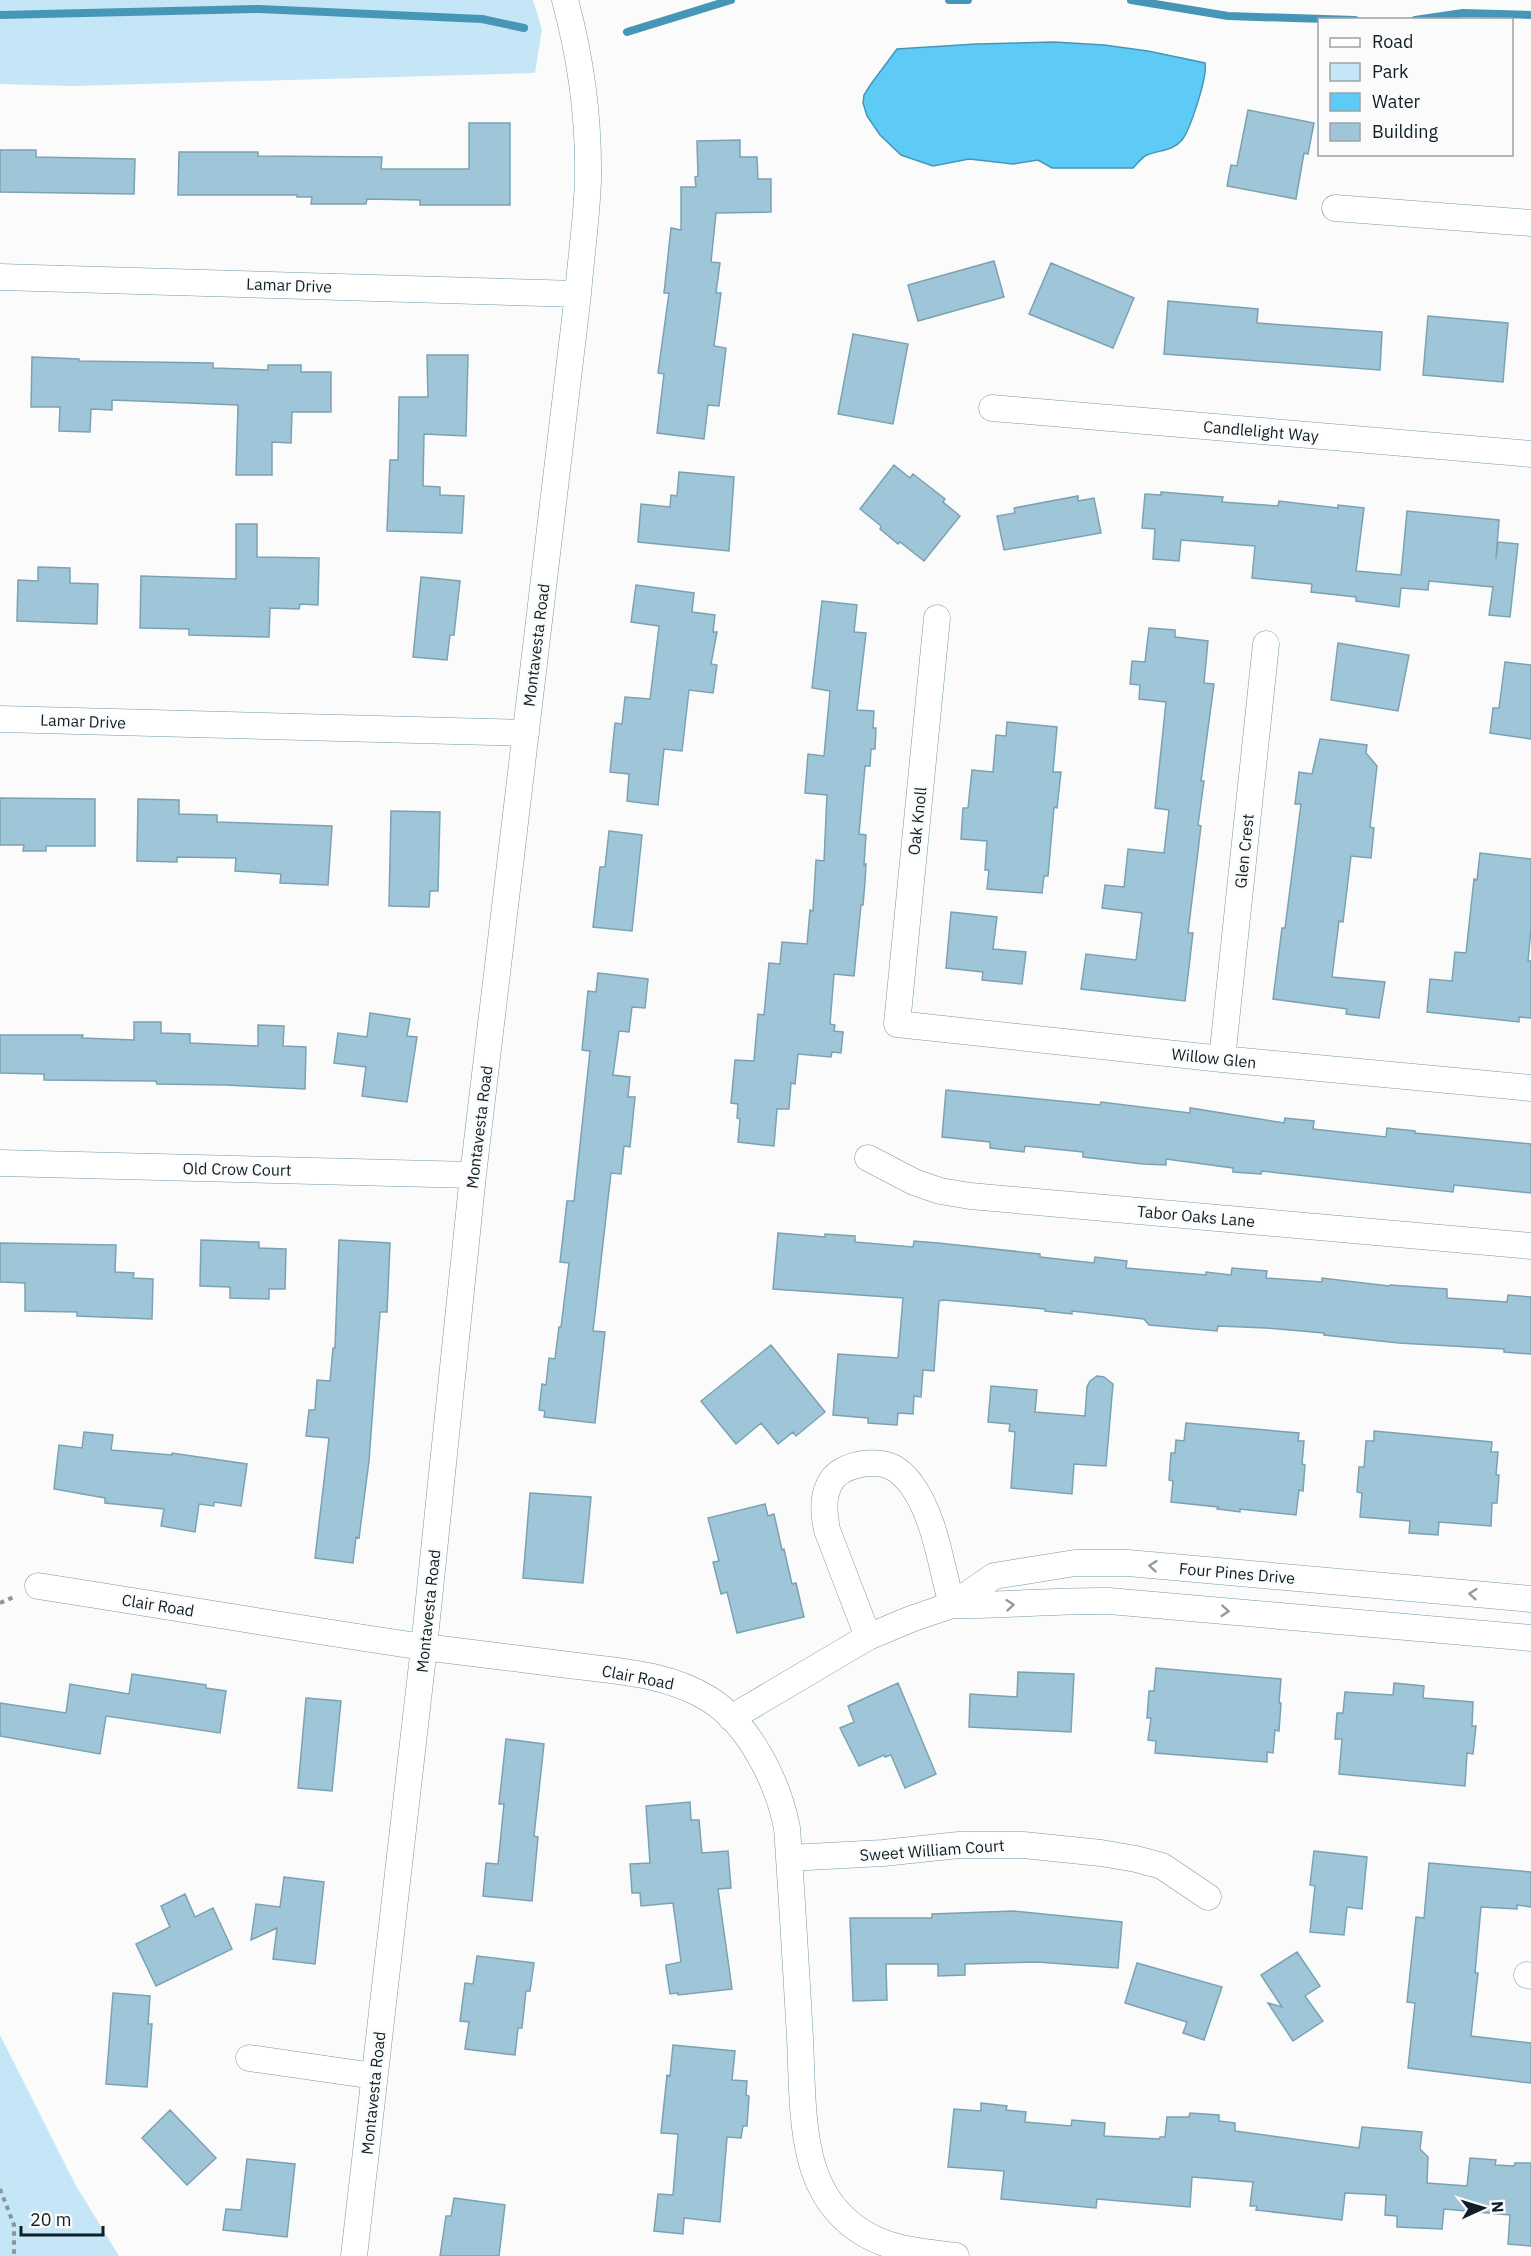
<svg xmlns="http://www.w3.org/2000/svg" width="1531" height="2256" font-family="'IBM Plex Sans',sans-serif">
	<style>
		.green { fill: #c4e6f6 }
		.water { fill: #5ecbf6; stroke: #4697b7; stroke-width: 1.5 }
		.lines { fill: none; stroke-linecap: round; stroke-linejoin: round }
		.stream { stroke: #4697b7; stroke-width: 8 }
		.building { fill: #9ec6d8; stroke: #7ba2b3; stroke-width: 1.5 }
		.minor-casing { stroke: #7399ab; stroke-width: 27 }
		.path { stroke: #8e9598; stroke-width: 4; stroke-dasharray: 4.5 4.5; stroke-linecap: butt }
		.minor { stroke: #fff; stroke-width: 26 }
		.oneway { stroke: #939a9d }
		.labels { text-anchor: middle; stroke-width: 5; stroke-linejoin: round; paint-order: stroke }
		.street-label { font-size: 16px; fill: #0f1f25; stroke: #fbfbfb }
	</style>
	<rect width="100%" height="100%" fill="#fbfbfb"/>
	<!-- green -->
	<path class="green" d="M0 0H533L542 29 535 73 73 86 0 84Z
		M0 2035 75 2184 119 2256H0Z"/>
	<!-- water -->
	<path class="water" d="M1054 42 1104 45 1148 51 1205 63C1208 76 1190 130 1182 140 1173 151 1159 150 1147 155 1142 157 1137 164 1133 168H1052L1038 160 1013 164 969 159 933 166 901 155 880 135 867 116 863 103 864 95 871 84 897 49 976 44Z"/>
	<g class="lines">
		<!-- stream -->
		<path class="stream" d="M949 0H968
			M1131 0 1228 16 1355 20
			M0 15 259 9 482 19 524 28
			M1415 20 1463 13 1531 15
			M627 32 731 0"/>
	</g>
	<!-- building -->
	<path class="building" d="M1248 110 1314 123 1308 154 1304 153 1296 199 1227 186 1231 165 1237 166Z
		M469 123H510V205H420V200L367 199 366 204H311L312 197H297V195H178L179 152H258V156L382 157 381 169H469Z
		M740 140V157H757L758 179H771V212L716 213 711 262 720 263 716 293H721L714 346 726 348 719 406 708 405 704 439 657 433 664 374 658 373 669 293H664L671 228 681 230V187H696L695 177 698 176 697 141Z
		M0 150H36V157L135 159 134 194 0 192Z
		M994 261 1004 297 918 321 908 285Z
		M1051 263 1134 298 1113 348 1029 314Z
		M1168 301 1258 309 1257 323 1382 332 1380 370 1164 354Z
		M1428 316 1508 323 1503 382 1423 375Z
		M853 334 908 344 893 424 838 414Z
		M427 355H468L466 436 424 434 423 486 440 487V495L464 496 462 533 387 531 390 460H398L399 397H428Z
		M32 357 79 359V361L213 363V368L268 370V365H301V372H331V412H292L291 443 272 442V475H236L238 405 112 400V410L91 409 90 432 59 431 60 407H31Z
		M894 465 910 478 913 474 945 499 943 502 960 516 924 561 900 542 898 544 880 529 881 526 860 509Z
		M679 472 734 477 729 551 638 542 641 504 670 507 671 495 677 496Z
		M1161 492 1223 497 1222 502 1278 506 1279 501 1338 508V505L1364 508 1356 571 1401 575 1407 511 1499 520 1496 559 1498 542 1518 544 1510 617 1489 615 1493 587 1429 581 1428 590 1401 588 1399 607 1356 601V597L1311 592 1312 584 1252 578 1255 546 1181 540 1179 561 1153 559 1155 529 1142 528 1145 494 1161 495Z
		M1078 496V501L1094 498 1101 533 1004 550 997 516 1015 513 1014 508Z
		M236 524H257V557L319 558 318 605 300 604 299 609 270 608 269 637 189 635V629L140 628 141 576 236 579Z
		M38 567 70 568V583L98 584 97 624 17 621 18 580 38 581Z
		M421 577 460 581 454 635H450L447 660 413 657Z
		M636 585 694 593 692 612 715 615 713 632H717L711 664 717 665 713 693 689 690 682 751 664 749 658 805 627 801 629 774 610 772 615 723 622 724 625 697 650 699 659 626 631 622Z
		M822 601 857 605 854 632 866 633 857 710 874 711 873 728H876L875 749H871L870 766H865L859 834 866 835 864 865 866 864 865 882 863 905H861L854 976 834 974 830 1024 835 1025 834 1031 843 1032 841 1053 832 1052 831 1057 798 1054 795 1084 791 1083 789 1109H777L774 1146 738 1142 740 1119 737 1118 738 1104 731 1103 735 1060 754 1061 758 1014 764 1015 769 963 780 964 782 942 807 944 810 910 813 911 816 860 824 861 827 795 805 793 808 754 824 756 830 691 812 688Z
		M1149 628 1175 630V637L1208 641 1204 683 1214 684 1201 781H1204L1198 825 1201 826 1188 933H1193L1185 1001 1081 989 1086 954 1136 960 1142 913 1102 908 1105 885 1124 887 1128 849 1164 853 1169 810 1155 808 1166 702 1139 699 1140 685 1130 684 1132 661 1145 662Z
		M1338 643 1409 655 1398 711 1331 700Z
		M1505 662 1531 665V739L1490 733 1493 708H1499Z
		M1007 722 1057 727 1053 772H1061L1057 808 1054 807 1048 876H1044L1042 893 987 889 989 870H985L987 841 961 839 963 808H968L972 770 993 772 996 735 1006 736Z
		M1320 739 1367 745 1366 753 1377 766 1370 827 1374 828 1371 858 1351 856 1343 922 1339 921 1332 977 1385 982 1379 1018 1346 1014 1347 1009 1273 999 1282 928H1285L1301 804H1295L1299 772 1312 774Z
		M0 798 95 799V846H46V851H23L24 845H0Z
		M138 799 179 800V814L217 815V822L332 826 328 885 280 883 281 874 235 871 236 858 177 857V862L137 861Z
		M391 811 440 812 438 891H430L429 907 389 906Z
		M609 831 642 835 632 931 593 927 600 867H605Z
		M1480 853 1531 859V929L1528 961H1531V1018L1519 1017V1022L1427 1012 1430 979 1452 981 1455 952 1466 953 1474 879 1477 880Z
		M951 912 997 917 993 949 1026 952 1022 984 982 980 983 972 946 968Z
		M598 973 648 979 645 1008 632 1007 629 1032 619 1031 613 1075 630 1077 628 1097H635L630 1147 624 1146 621 1174 611 1173 593 1331 605 1332 595 1423 544 1417 545 1411 539 1410 542 1384 546 1385 549 1358 555 1359 559 1327H561L569 1263 560 1262 567 1201H574L590 1051 582 1050 588 991 596 992Z
		M370 1013 410 1019 407 1036 417 1037 407 1102 362 1096 366 1067 334 1063 338 1033 367 1037Z
		M134 1022H161V1033L190 1034V1043L258 1046V1025L284 1026 283 1046 306 1047 305 1089 225 1085 157 1084 156 1081 44 1080V1074L0 1073V1035H83L82 1038 134 1040Z
		M946 1090 1100 1105 1101 1102 1190 1113V1108L1284 1123 1285 1118 1314 1121 1313 1129 1386 1137 1387 1128 1415 1131V1133L1531 1144V1193L1454 1185 1453 1192 1262 1171 1261 1174 1233 1172V1168L1166 1159V1165L1143 1164 1083 1157V1152L1025 1146 1024 1152 990 1148V1142L942 1137Z
		M778 1233 825 1237V1234L855 1236V1242L913 1247 914 1241 938 1243 1040 1254V1257L1094 1263 1095 1257 1127 1261 1126 1268 1206 1275V1272L1231 1275 1232 1268 1267 1271 1266 1278 1322 1282V1278L1389 1286 1390 1285 1447 1289V1298L1507 1302 1508 1295 1531 1297V1354L1504 1352V1349L1399 1343 1324 1335V1333L1266 1328 1218 1326 1217 1331 1149 1325 1144 1319 1072 1311V1314L1045 1311V1309L943 1300 939 1301 934 1371 923 1370 921 1397 914 1396 913 1414 898 1413 897 1425 868 1423V1418L833 1415 838 1354 898 1358 903 1298 773 1289Z
		M201 1240 259 1242V1248L286 1249 285 1289H269V1299L230 1298V1287L200 1286Z
		M339 1240 390 1243 387 1312H380L369 1461 359 1538 356 1537 353 1563 315 1558 329 1438 306 1436 309 1410H315L317 1380 330 1381 333 1348H335Z
		M0 1243 116 1245 115 1272 134 1273 133 1278 153 1279 152 1319 77 1316V1312L25 1311V1283L0 1282Z
		M771 1345 825 1412 796 1436 793 1432 778 1444 761 1423 736 1444 701 1401Z
		M1097 1376 1104 1377 1113 1384 1106 1466 1074 1464 1072 1494 1011 1488 1015 1432 1009 1431 1010 1424 988 1422 991 1386 1037 1390 1035 1412 1085 1416 1087 1387 1090 1381Z
		M1186 1423 1299 1433 1298 1441H1304L1302 1464 1305 1465 1303 1491 1299 1490 1296 1515 1240 1509V1512L1217 1509 1218 1507 1171 1502 1173 1481 1169 1480 1171 1453H1175L1176 1440 1184 1441Z
		M1374 1431 1492 1442 1491 1452H1498L1496 1475H1499L1497 1503H1492L1491 1526 1439 1522 1438 1535 1409 1533 1410 1521 1360 1517 1362 1493 1357 1492 1359 1467H1364L1366 1441H1374Z
		M84 1432 113 1435 111 1450 172 1455V1453L247 1464 241 1506 214 1502V1506L199 1504 195 1532 161 1526 164 1509 105 1503V1498L54 1489 59 1445 82 1448Z
		M530 1493 591 1497 583 1583 523 1578Z
		M765 1504 768 1516 774 1514 782 1550 784 1549 792 1584 796 1583 804 1617 737 1633 727 1592 721 1594 713 1562 719 1561 708 1518Z
		M1156 1668 1281 1679 1279 1703H1281L1279 1731 1275 1730 1273 1753 1267 1752V1762L1155 1753 1156 1741 1148 1740 1151 1718H1147L1149 1691H1154Z
		M1018 1672 1074 1674 1071 1732 969 1727 970 1694 1017 1697Z
		M132 1674 206 1685V1688L226 1691 220 1733 106 1716 100 1754 0 1736V1703L66 1713 70 1684 129 1694Z
		M898 1683 936 1774 905 1788 891 1755 885 1757 884 1755 859 1766 840 1728 854 1722 848 1706Z
		M1394 1683 1424 1686 1423 1698 1473 1702 1472 1726H1476L1473 1754 1467 1753 1465 1786 1339 1774 1342 1739H1335L1337 1713H1343L1345 1692 1393 1695Z
		M306 1698 341 1701 332 1791 298 1788Z
		M506 1739 544 1744 534 1836 538 1837 532 1901 483 1896 486 1863 498 1864 504 1804H499Z
		M690 1802 691 1820H699L702 1853 728 1851 731 1888 718 1889 732 1989 678 1995V1993L670 1994 666 1968V1965L681 1962 673 1903 641 1906 640 1893H632L630 1864 650 1863 646 1806Z
		M1314 1851 1367 1857 1362 1909 1347 1907 1344 1935 1310 1932 1315 1886 1310 1885Z
		M1429 1863 1531 1872V1907L1517 1905V1909L1481 1907 1475 1973H1478L1471 2036 1531 2043V2083L1408 2068 1415 2003 1407 2002 1416 1917 1424 1918Z
		M284 1877 324 1882 315 1964 273 1959 277 1928 251 1940 256 1904 280 1907Z
		M185 1894 195 1917 213 1908 232 1949 156 1986 136 1944 170 1927 161 1906Z
		M1014 1911 1122 1922 1118 1968 1037 1962 965 1964V1975L938 1976V1964H886L887 2000 853 2001 850 1918H932V1914Z
		M1297 1952 1320 1986 1305 1996 1323 2021 1293 2041 1268 2003 1282 2007 1261 1975Z
		M477 1956 534 1963 530 1991H526L522 2028H518L515 2055 465 2049 469 2022 460 2021 465 1983 473 1984Z
		M1137 1963 1222 1987 1204 2040 1183 2033 1187 2022 1125 2003Z
		M113 1993 150 1996 148 2024H152L147 2087 106 2084Z
		M673 2045 735 2051 732 2080 747 2081 746 2095 749 2096 747 2126H743L741 2138 727 2137 720 2222 684 2218 683 2234 654 2231 658 2194 673 2195 678 2134 661 2133 667 2075 670 2076Z
		M981 2103 1007 2106 1006 2110 1026 2112 1025 2122 1071 2126 1072 2120 1105 2123 1104 2136 1159 2139 1160 2137H1165L1167 2117H1189L1190 2113 1219 2115V2121L1235 2123V2131L1359 2148 1362 2127 1422 2132 1420 2149 1428 2157 1427 2183 1467 2186 1470 2158 1496 2160 1495 2165 1514 2166 1515 2163H1531V2246L1508 2244 1510 2215 1444 2209 1442 2229 1397 2227V2216L1385 2215 1386 2195 1345 2193 1342 2220 1256 2210 1257 2206H1250L1253 2182 1192 2177 1190 2207 1097 2199 1096 2208 1001 2199 1004 2171 948 2167 954 2109 981 2111Z
		M170 2110 216 2158 187 2185 142 2138Z
		M247 2159 295 2164 287 2237 223 2230 226 2209 241 2210Z
		M454 2198 505 2205 499 2256H440L446 2216H451Z"/>
	<g class="lines">
		<defs>
			<path id="minor" d="M1335 208 1531 223
				M0 277 578 294
				M992 408 1531 454
				M937 618 897 1024 1222 1059 1531 1088
				M0 719 526 733
				M1222 1059 1266 644
				M868 1158 914 1182 940 1191 970 1196 1531 1246
				M0 1163 473 1175
				M38 1586C167 1606 295 1628 424 1647 472 1653 521 1659 569 1665 616 1671 667 1673 709 1699 750 1725 778 1782 787 1828 792 1898 796 1968 800 2038 802 2077 801 2118 810 2156 815 2177 824 2197 839 2213 871 2248 911 2251 956 2256
				M952 1605C1004 1606 1056 1600 1109 1601L1531 1638
				M868 1637 827 1530C824 1515 822 1499 829 1485 838 1464 875 1458 894 1468 900 1471 907 1479 911 1484 935 1516 941 1566 952 1605
				M731 1718 868 1637 911 1619 952 1605 994 1576 1075 1563H1128L1531 1599
				M789 1858 883 1853 959 1845H1023L1101 1853 1136 1859 1162 1866 1208 1897
				M1527 1975 1531 1976
				M249 2058 374 2076
				M354 2256 424 1647 473 1175 578 294C581 256 587 217 588 179 589 118 581 59 565 0"/>
		</defs>
		<!-- minor casing -->
		<use href="#minor" class="minor-casing"/>
		<!-- path -->
		<path class="path" d="M0 1603 16 1596
			M0 2189 14 2225V2256"/>
		<!-- minor -->
		<use href="#minor" class="minor"/>
	</g>
	<!-- one-way arrows -->
	<defs><path id="oneway-chevron" d="M-2-3.5L2.5 0L-2 3.5" fill="none" stroke-width="1.6" stroke-linecap="round" stroke-linejoin="round" transform="scale(1.5)"/></defs>
	<g class="oneway">
		<use href="#oneway-chevron" transform="translate(1153 1566) rotate(-175)"/>
		<use href="#oneway-chevron" transform="translate(1473 1594) rotate(-175)"/>
		<use href="#oneway-chevron" transform="translate(1010 1605) rotate(-5)"/>
		<use href="#oneway-chevron" transform="translate(1225 1611) rotate(5)"/>
	</g>
	<g class="labels">
		<!-- street labels -->
		<g class="street-label">
			<text transform="translate(289 285) rotate(2)" y="6">Lamar Drive</text>
			<text transform="translate(1261 431) rotate(5)" y="6">Candlelight Way</text>
			<text transform="translate(536 645) rotate(-83)" y="6">Montavesta Road</text>
			<text transform="translate(83 721) rotate(2)" y="6">Lamar Drive</text>
			<text transform="translate(917 821) rotate(-84)" y="6">Oak Knoll</text>
			<text transform="translate(1244 851) rotate(-84)" y="6">Glen Crest</text>
			<text transform="translate(1214 1058) rotate(6)" y="6">Willow Glen</text>
			<text transform="translate(479 1127) rotate(-83)" y="6">Montavesta Road</text>
			<text transform="translate(237 1169) rotate(1)" y="6">Old Crow Court</text>
			<text transform="translate(1196 1216) rotate(5)" y="6">Tabor Oaks Lane</text>
			<text transform="translate(1237 1573) rotate(5)" y="6">Four Pines Drive</text>
			<text transform="translate(158 1605) rotate(9)" y="6">Clair Road</text>
			<text transform="translate(428 1611) rotate(-84)" y="6">Montavesta Road</text>
			<text transform="translate(638 1677) rotate(11)" y="6">Clair Road</text>
			<text transform="translate(932 1850) rotate(-4)" y="6">Sweet William Court</text>
			<text transform="translate(373 2093) rotate(-84)" y="6">Montavesta Road</text>
		</g>
	</g>
	<!-- legend -->
	<rect x="1318" y="18" width="195" height="138" fill="#fbfbfb" stroke="#9da3a5" stroke-width="1.5"/>
	<rect x="1330" y="38" width="30" height="9" fill="#ffffff" stroke="#9da3a5" stroke-width="1.5"/>
	<text x="1372" y="48" font-size="18" fill="#0f1f25">Road</text>
	<rect x="1330" y="63" width="30" height="18" fill="#c4e6f6" stroke="#9da3a5" stroke-width="1.5"/>
	<text x="1372" y="78" font-size="18" fill="#0f1f25">Park</text>
	<rect x="1330" y="93" width="30" height="18" fill="#5ecbf6" stroke="#9da3a5" stroke-width="1.5"/>
	<text x="1372" y="108" font-size="18" fill="#0f1f25">Water</text>
	<rect x="1330" y="123" width="30" height="18" fill="#9ec6d8" stroke="#9da3a5" stroke-width="1.5"/>
	<text x="1372" y="138" font-size="18" fill="#0f1f25">Building</text>
	<!-- north arrow -->
	<g transform="translate(1483 2208) rotate(86)" stroke="#fbfbfb" stroke-width="4.5" paint-order="stroke">
	<path d="M0-4.5L10 22L0 15L-10 22Z" fill="#0f1f25"/>
	<text y="-9" font-size="16" font-weight="bold" text-anchor="middle" fill="#0f1f25">N</text>
	</g>
	<!-- scale -->
	<path d="M21 2226v9h82v-9" fill="none" stroke="#0f1f25" stroke-width="3"/>
	<text x="30" y="2226" font-size="18" fill="#0f1f25" stroke="#fbfbfb" stroke-width="4.5" paint-order="stroke">20 m</text>
</svg>
